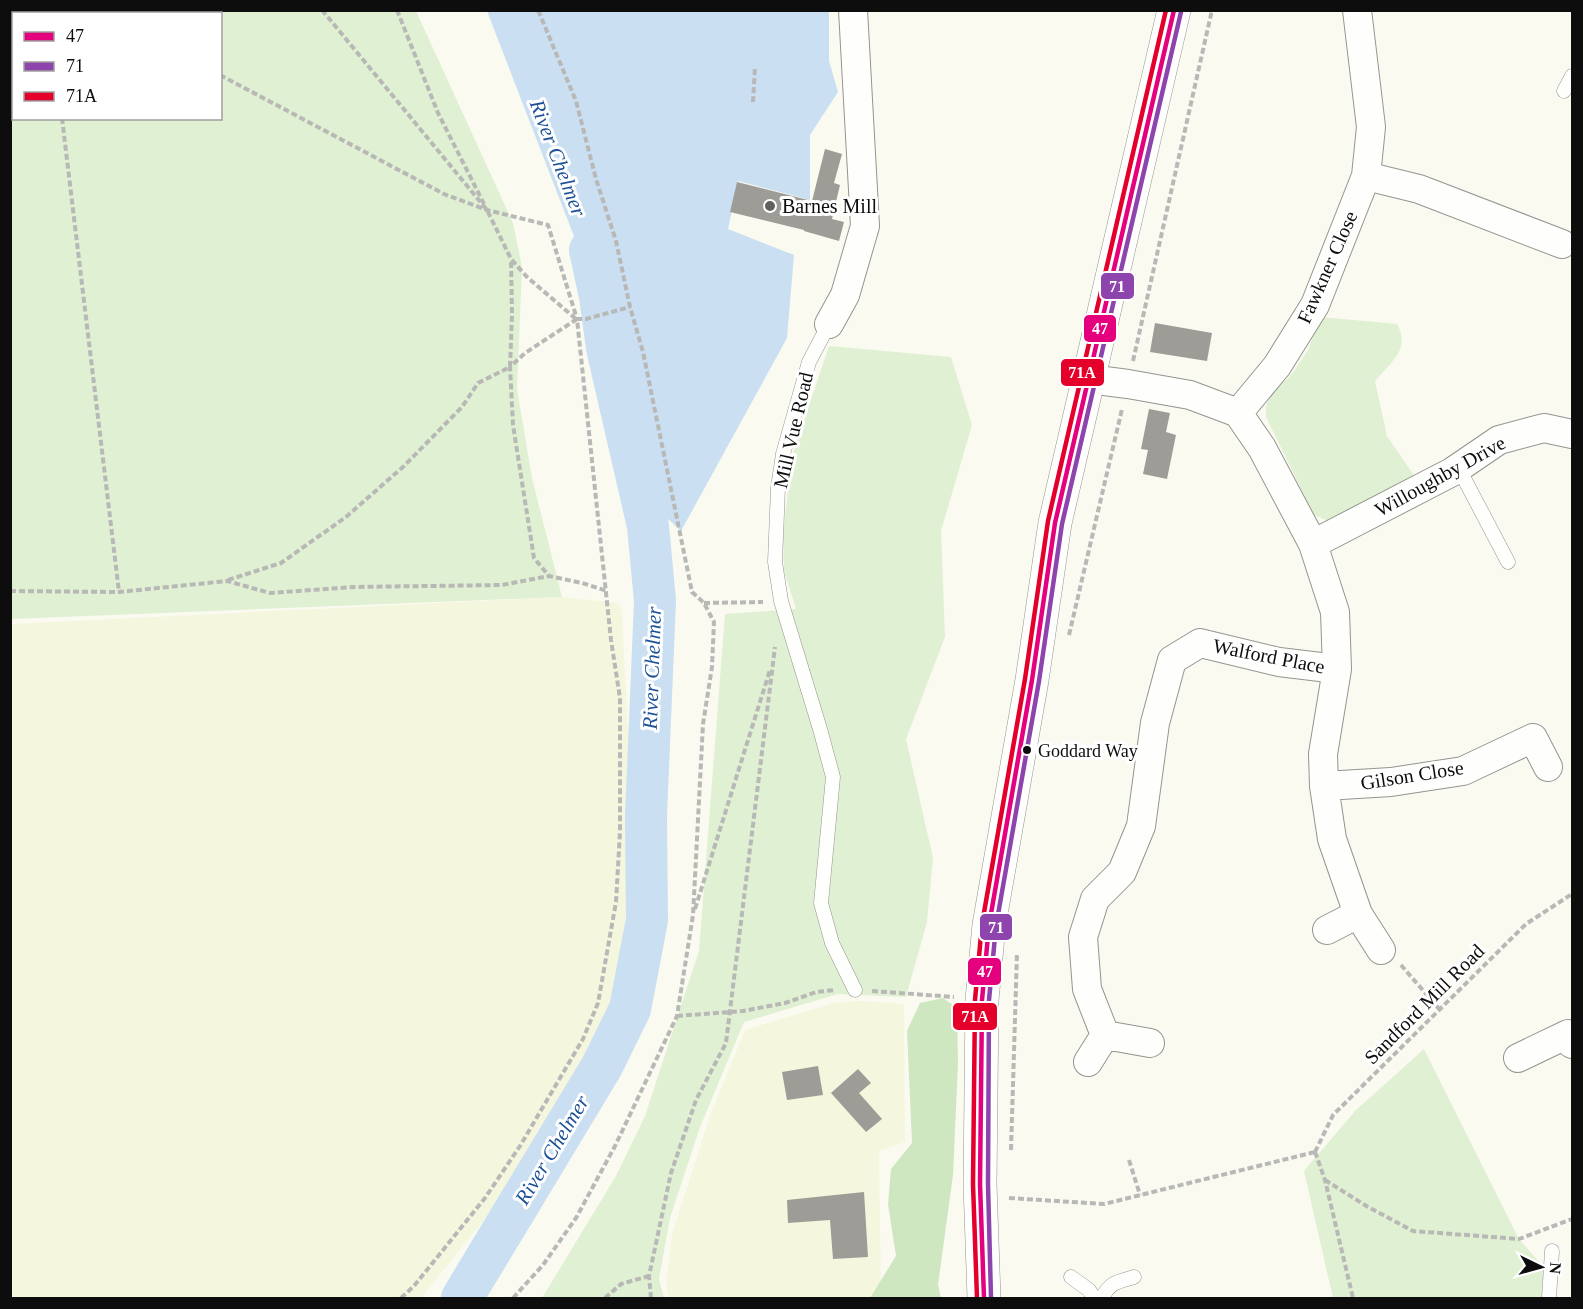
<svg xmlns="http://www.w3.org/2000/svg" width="1583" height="1309" font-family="Georgia,serif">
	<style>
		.farmland { fill: #f5f6de }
		.green { fill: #e0f0d2; fill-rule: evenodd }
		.forest { fill: #cfe7c1 }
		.water { fill: #cadff2 }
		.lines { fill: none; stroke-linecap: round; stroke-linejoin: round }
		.stream { stroke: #cadff2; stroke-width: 7 }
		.river { stroke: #cadff2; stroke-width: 42 }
		.building { fill: #9d9c97 }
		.service-casing { stroke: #949490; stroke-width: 15 }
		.minor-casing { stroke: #949490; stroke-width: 30 }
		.tertiary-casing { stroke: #949490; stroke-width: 34 }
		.path { stroke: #b8b8b6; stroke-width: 4; stroke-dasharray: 6 3; stroke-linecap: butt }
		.service { stroke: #fefefd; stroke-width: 14 }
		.minor { stroke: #fefefd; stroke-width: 28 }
		.tertiary { stroke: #fefefd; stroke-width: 33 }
		.bus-1-casing { stroke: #fff; stroke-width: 9 }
		.bus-2-casing { stroke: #fff; stroke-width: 9 }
		.bus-3-casing { stroke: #fff; stroke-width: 9 }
		.bus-1 { stroke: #e5007d; stroke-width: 4.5 }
		.bus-2 { stroke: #8e44ad; stroke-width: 4.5 }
		.bus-3 { stroke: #e4002b; stroke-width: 4.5 }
		.poi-dot { fill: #60605d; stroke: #fff; stroke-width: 2 }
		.bus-dot { fill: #0d0d0d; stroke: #fff; stroke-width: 2 }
		.labels { text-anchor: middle; stroke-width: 6; stroke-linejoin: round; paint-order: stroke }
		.bus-label { font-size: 18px; fill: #0d0d0d; stroke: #fff; text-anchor: start }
		.poi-label { font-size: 20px; fill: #0d0d0d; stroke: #fff; text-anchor: start }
		.street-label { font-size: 20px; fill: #0d0d0d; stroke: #fff }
		.water-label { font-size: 21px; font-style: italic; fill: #1c5198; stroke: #fff }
		.line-badge { stroke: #fff; stroke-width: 2 }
		.badge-label { font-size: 16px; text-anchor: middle; font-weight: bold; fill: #fff }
	</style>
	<rect width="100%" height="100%" fill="#fafaf1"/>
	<!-- farmland -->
	<path class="farmland" d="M562 597 619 603 622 614 635 869 608 1016 520 1175 421 1298H11V624Z
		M860 1001 904 1004 905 1142 879 1151 881 1298H669L666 1286 672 1234 711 1113 745 1030 834 1003Z"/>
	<!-- green -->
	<path class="green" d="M10 11H416L513 223 522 267 517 389 532 478 562 597 11 619ZM14 14H220V118H14Z
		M1321 317 1397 324C1411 349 1391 362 1375 381L1387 436 1415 477 1328 521 1314 515 1266 417V406L1270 396 1292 374 1308 350Z
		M829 346 951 357 972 425 941 531 945 637 906 739 933 858 927 922 906 997 838 994 744 1022 700 1127 670 1218 659 1279 664 1298H542L616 1176 645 1116 699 951 725 614 796 609 784 571 783 534 792 456Z
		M1424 1049 1519 1239 1549 1273 1546 1298H1333L1304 1171 1356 1110Z"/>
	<!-- forest -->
	<path class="forest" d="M943 998 957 1008 958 1063 953 1175 938 1285 941 1298H870L896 1256 888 1204 891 1169 912 1143 907 1031 920 1003Z"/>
	<!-- water -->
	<path class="water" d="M487 11H829V61L838 92 810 135V200L738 181 728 229 794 255 787 338 681 531 641 494 616 344 598 299 592 303 582 257Z"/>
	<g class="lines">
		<!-- stream -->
		<path class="stream" d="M648 526 662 502"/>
		<!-- river -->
		<path class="river" d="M462 1298 602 1066 630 1009 647 920 646 816 655 601 648 526 607 348 600 296 590 250"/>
	</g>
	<!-- building -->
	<path class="building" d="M825 149 842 154 834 183 840 185 832 219 844 222 839 241 804 231V230L730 212 737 182 812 201Z
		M1155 323 1212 333 1207 361 1150 352Z
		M1149 409 1170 413 1166 432 1176 435 1167 479 1143 474 1148 450 1141 449Z
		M818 1066 823 1095 787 1100 782 1072Z
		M858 1069 871 1083 859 1093 882 1119 866 1132 831 1093Z
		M864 1192 868 1257 833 1259 830 1220 788 1223 787 1200Z"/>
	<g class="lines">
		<defs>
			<path id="service" d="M1564 91 1572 76
				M829 324 809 362 783 454 778 488 775 562 781 601 820 729 833 777 821 903 832 943 855 990
				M1458 467 1508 562
				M1071 1277 1089 1290 1094 1298
				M1102 1298C1110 1282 1117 1282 1134 1277
				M1549 1298 1552 1251"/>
			<path id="minor" d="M1366 176 1419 189 1562 244
				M829 324 845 295 865 226 853 10
				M1089 379 1128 384 1190 395 1238 413 1262 448 1313 544 1335 612 1337 669 1323 754 1324 786 1332 839 1358 914 1381 950
				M1238 413 1277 366 1315 305 1366 176 1371 127 1357 10
				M1313 544 1452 472 1499 440 1544 428 1572 434
				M1324 786 1391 782 1463 771 1533 738 1548 767
				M1327 930 1358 914
				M1150 1043 1105 1035 1087 989 1083 937 1095 899 1122 872 1141 826 1155 723 1172 660 1200 643 1279 662 1337 669
				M1518 1058 1568 1034 1572 1044
				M1088 1062 1105 1035"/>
			<path id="tertiary" d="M984 1298 980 1184 982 1000 989 925 1032 680 1055 523 1174 10"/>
		</defs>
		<!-- service casing -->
		<use href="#service" class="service-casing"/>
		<!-- minor casing -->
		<use href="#minor" class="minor-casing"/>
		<!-- tertiary casing -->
		<use href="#tertiary" class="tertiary-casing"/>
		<!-- path -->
		<path class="path" d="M49 10V14
			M102 10 107 14
			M322 10 487 210 511 259 527 277 576 319
			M397 10 438 113 484 204
			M220 75 444 194 487 210 548 225 577 319
			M753 102 755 68
			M62 118 119 592
			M577 319 525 353 510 367 513 425 534 558 549 576 582 583 607 591
			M1133 361 1212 10
			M228 580 281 563 346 517 404 466 462 407 478 383 510 367 512 314 511 259
			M10 591 119 592 227 581 270 593 354 587 502 585 549 576
			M704 603 763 602
			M1069 635 1122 409
			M695 909 770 670
			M1401 965 1440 1010
			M872 991 954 997
			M677 1016 743 1011 785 1003 816 992 835 990
			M1011 1150 1017 953
			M1315 1152 1333 1115 1526 924 1572 894
			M1315 1152 1325 1180 1353 1298
			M1129 1160 1140 1195
			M1325 1180 1368 1207 1413 1231 1519 1239 1572 1219
			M1009 1198 1104 1204 1315 1152
			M401 1298 414 1286 485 1198 520 1146 583 1039 598 1003 616 902 620 832V698L611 640 577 319H586L630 307
			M513 1298 543 1265 576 1218 615 1146 677 1016 693 915 703 724 712 667 714 622 704 603 692 592 643 352 630 307 616 241 596 179 576 101 538 10
			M605 1298 621 1284 649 1276
			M651 1298 649 1276 671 1173 696 1100 726 1043 775 647"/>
		<!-- service -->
		<use href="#service" class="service"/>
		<!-- minor -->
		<use href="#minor" class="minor"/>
		<!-- tertiary -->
		<use href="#tertiary" class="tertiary"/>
		<defs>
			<path id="bus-1" d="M984 1298 980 1184 982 1000 989 925 1032 680 1055 523 1174 10"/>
			<path id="bus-2" d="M991 1298 988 1184 989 1000 996 926 1039 681 1062 524 1181 12"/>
			<path id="bus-3" d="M977 1298 973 1184 975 1000 982 924 1025 679 1048 521 1166 10"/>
		</defs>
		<!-- bus-1 casing -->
		<use href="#bus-1" class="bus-1-casing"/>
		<!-- bus-2 casing -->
		<use href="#bus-2" class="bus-2-casing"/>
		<!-- bus-3 casing -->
		<use href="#bus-3" class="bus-3-casing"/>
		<!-- bus-1 -->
		<use href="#bus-1" class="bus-1"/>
		<!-- bus-2 -->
		<use href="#bus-2" class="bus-2"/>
		<!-- bus-3 -->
		<use href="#bus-3" class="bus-3"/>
	</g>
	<!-- markers -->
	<circle class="poi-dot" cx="770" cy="206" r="6"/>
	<circle class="bus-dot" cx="1027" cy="750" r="5"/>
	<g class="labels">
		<!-- bus labels -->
		<g class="bus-label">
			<text x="1038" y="757">Goddard Way</text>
		</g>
		<!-- poi labels -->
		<g class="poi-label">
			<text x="782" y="213">Barnes Mill</text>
		</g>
		<!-- street labels -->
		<g class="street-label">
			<text transform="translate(1327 267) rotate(-66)" y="7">Fawkner Close</text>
			<text transform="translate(793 430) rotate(-77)" y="7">Mill Vue Road</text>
			<text transform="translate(1440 476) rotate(-29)" y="7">Willoughby Drive</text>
			<text transform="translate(1269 656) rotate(11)" y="7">Walford Place</text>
			<text transform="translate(1412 775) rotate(-9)" y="7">Gilson Close</text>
			<text transform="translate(1424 1004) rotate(-45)" y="7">Sandford Mill Road</text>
		</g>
		<!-- water labels -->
		<g class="water-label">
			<text transform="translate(558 158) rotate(69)" y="7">River Chelmer</text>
			<text transform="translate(652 668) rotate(-88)" y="7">River Chelmer</text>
			<text transform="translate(552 1150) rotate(-59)" y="7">River Chelmer</text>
		</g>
	</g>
	<g class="line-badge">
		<rect x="1100" y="272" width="35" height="28" rx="6" fill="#8e44ad"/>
		<rect x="1083" y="314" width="34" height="29" rx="6" fill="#e5007d"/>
		<rect x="1060" y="358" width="45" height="29" rx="6" fill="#e4002b"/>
		<rect x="979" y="913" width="34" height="28" rx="6" fill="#8e44ad"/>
		<rect x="967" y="957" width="35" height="29" rx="6" fill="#e5007d"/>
		<rect x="952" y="1002" width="46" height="29" rx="6" fill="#e4002b"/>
	</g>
	<g class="badge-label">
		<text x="1117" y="292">71</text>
		<text x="1100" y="334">47</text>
		<text x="1082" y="378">71A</text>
		<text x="996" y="933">71</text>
		<text x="985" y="977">47</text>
		<text x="975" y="1022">71A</text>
	</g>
	<!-- border -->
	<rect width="1583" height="1309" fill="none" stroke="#0d0d0d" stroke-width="24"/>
	<!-- legend -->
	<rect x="12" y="12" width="210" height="108" fill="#ffffff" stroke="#9e9e9e" stroke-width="1.5"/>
	<rect x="24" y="32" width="30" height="9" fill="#e5007d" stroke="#9e9e9e" stroke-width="1.5"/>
	<text x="66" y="42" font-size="18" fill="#0d0d0d">47</text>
	<rect x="24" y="62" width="30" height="9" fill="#8e44ad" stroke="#9e9e9e" stroke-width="1.5"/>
	<text x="66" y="72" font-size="18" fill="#0d0d0d">71</text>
	<rect x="24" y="92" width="30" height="9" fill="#e4002b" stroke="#9e9e9e" stroke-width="1.5"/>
	<text x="66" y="102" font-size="18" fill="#0d0d0d">71A</text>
	<!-- north arrow -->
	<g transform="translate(1541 1267) rotate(95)" stroke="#ffffff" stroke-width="4.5" paint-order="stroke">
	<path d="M0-4.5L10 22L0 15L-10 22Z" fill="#0d0d0d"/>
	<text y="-9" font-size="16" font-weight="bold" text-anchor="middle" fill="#0d0d0d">N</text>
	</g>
</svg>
